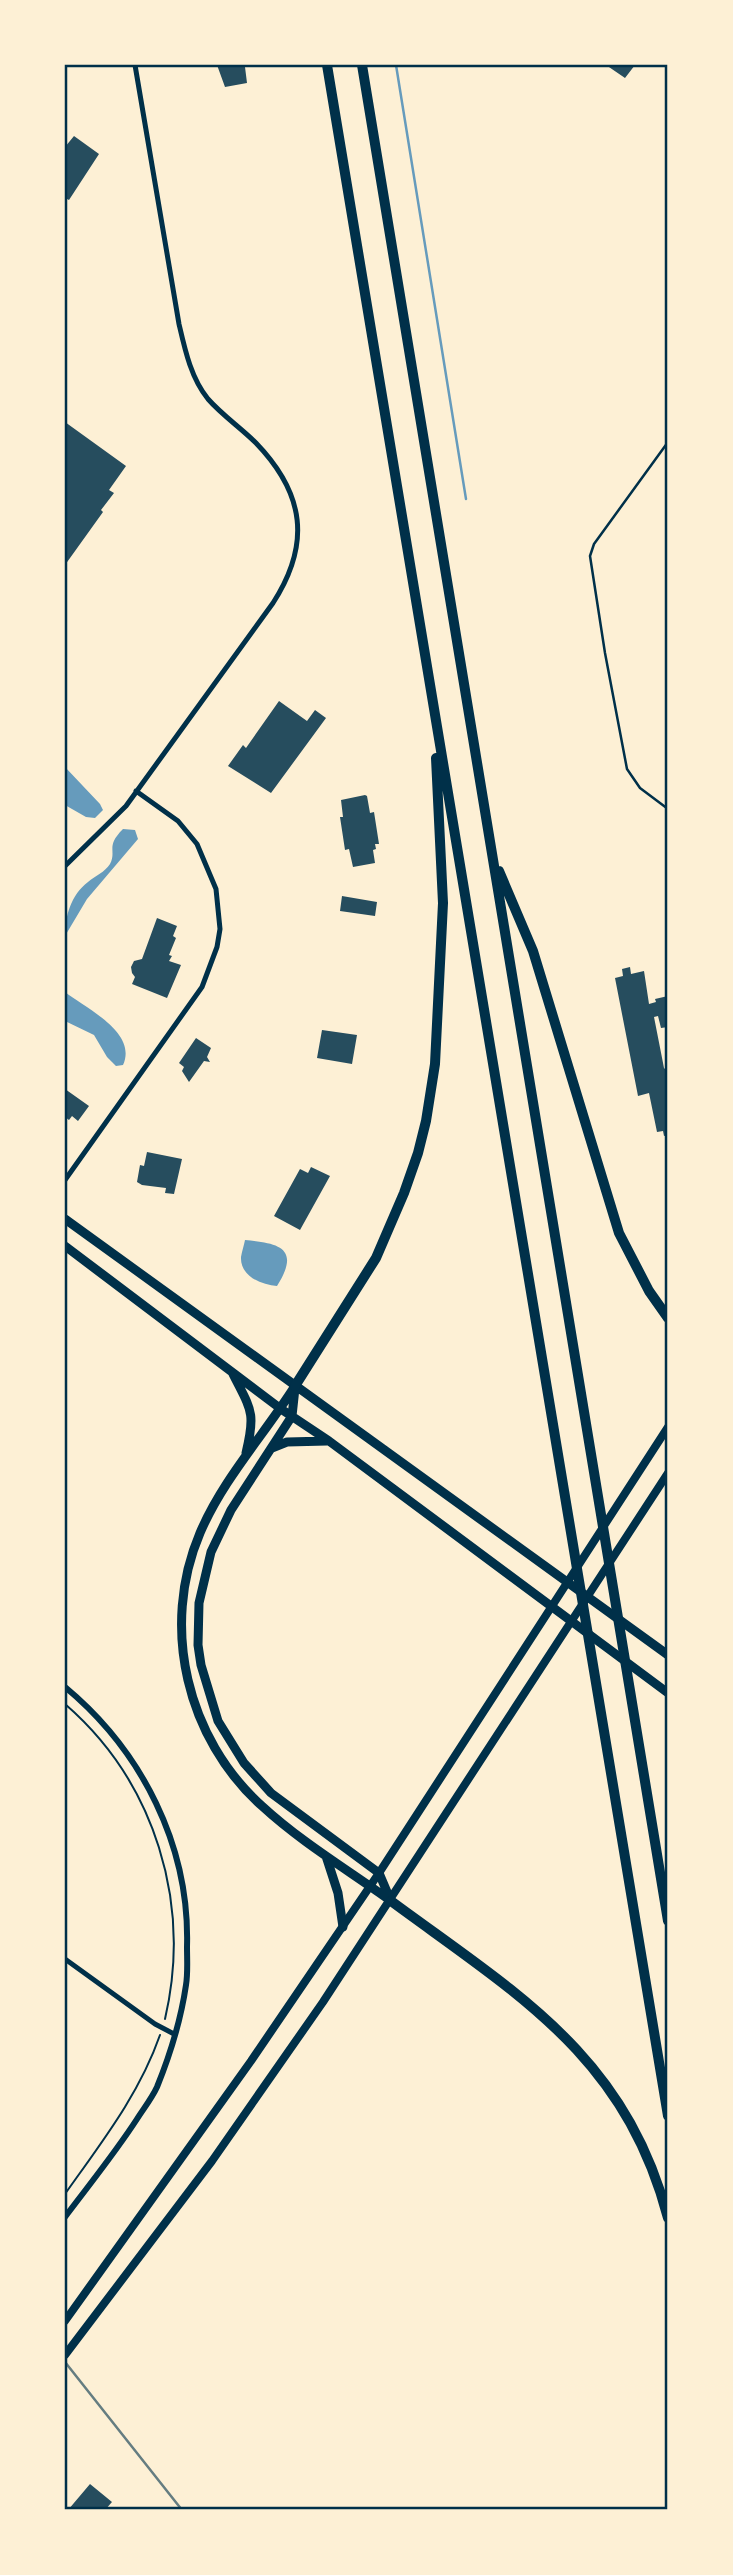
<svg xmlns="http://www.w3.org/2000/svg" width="733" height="2575" font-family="'PT Sans',sans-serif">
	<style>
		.water { fill: #669bbc }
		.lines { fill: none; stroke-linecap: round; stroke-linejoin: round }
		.stream { stroke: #669bbc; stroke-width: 2.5 }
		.building { fill: #264d5e }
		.path { stroke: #003049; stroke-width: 2 }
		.service { stroke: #003049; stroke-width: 2.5 }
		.minor { stroke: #003049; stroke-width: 5 }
		.tertiary { stroke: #003049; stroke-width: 6 }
		.primary { stroke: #003049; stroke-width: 8 }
		.trunk { stroke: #003049; stroke-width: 9 }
		.motorway { stroke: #003049; stroke-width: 10 }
		.rail { stroke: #657d81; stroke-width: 2.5 }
		.neatline { fill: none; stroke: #003049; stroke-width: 2.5 }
	</style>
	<rect width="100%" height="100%" fill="#fdf0d5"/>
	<!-- water -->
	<path class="water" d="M65 767 100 804 103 810 95 818 86 817 65 805Z
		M123 829 135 830 138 839 87 899 65 936C65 916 71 895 88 882 95 876 105 872 110 864 117 850 105 847 123 829Z
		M65 992C85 1008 138 1032 123 1065L116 1066 107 1057 94 1035 65 1021Z
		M245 1240C279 1243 301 1248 277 1286 261 1285 240 1276 241 1257 242 1251 244 1245 245 1240Z"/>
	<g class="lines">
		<!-- stream -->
		<path class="stream" d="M396 65 466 499"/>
	</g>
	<!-- building -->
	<path class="building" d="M217 65H250L245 67 247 83 225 87Z
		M606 65H635L625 78Z
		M74 136 99 154 69 200 67 199 65 203V147Z
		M65 422 126 466 109 490 114 493 101 510 103 512 65 565Z
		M279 701 307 721 315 710 326 718 271 793 228 766 243 745 246 748Z
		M365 795 367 796 370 813 374 812 379 844H375L376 849 373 850 375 863 353 867 349 849 345 850 340 817H343L341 800Z
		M342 896 377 902 375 916 340 911Z
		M157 918 177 926 173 936 176 938 169 955 172 956 169 961 181 965 167 998 132 984 135 977 132 973 131 967 134 961 142 959Z
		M630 967 631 974 644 971 649 1004 656 1002 655 999 668 996V1027L661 1028 658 1016 654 1017 664 1068 668 1072V1135L664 1136 663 1131 657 1132 649 1093 638 1096 615 978 623 976 622 969Z
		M322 1030 357 1035 352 1064 317 1058Z
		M196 1038 211 1048 207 1057 210 1062 204 1061 189 1082 182 1071 184 1067 179 1063Z
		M65 1089 89 1106 78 1121 72 1116 69 1120 65 1117Z
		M147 1152 182 1159 174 1194 165 1193 166 1188 142 1185 137 1182 140 1165 144 1166Z
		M311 1167 330 1176 300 1230 274 1216 300 1169 308 1173Z
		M90 2484 112 2502 105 2510H68Z"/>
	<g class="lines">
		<!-- path -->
		<path class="path" d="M65 1704C155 1782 192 1903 165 2019
			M65 2194C101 2143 139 2095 160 2035"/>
		<!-- service -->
		<path class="service" d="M668 442 594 544 590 556 605 653 627 769 640 788 668 809"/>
		<!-- minor -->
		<path class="minor" d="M65 866 126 806 273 603C311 544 305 494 256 443 241 428 222 415 208 399 191 378 185 350 179 324L135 65
			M65 1180 202 987 217 947 220 929 216 889 197 844 178 821 136 791
			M65 1959 155 2024 174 2034"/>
		<!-- tertiary -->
		<path class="tertiary" d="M65 1687C142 1751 190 1846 187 1947 187 1960 188 1973 186 1985 181 2019 170 2055 157 2087 152 2098 144 2108 137 2119 115 2153 89 2185 65 2217"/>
		<!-- primary -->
		<path class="primary" d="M65 2321 251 2061 379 1873 668 1427
			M65 2355 212 2161 323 2002 668 1473"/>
		<!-- trunk -->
		<path class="trunk" d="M65 1219 668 1655
			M65 1246 281 1409 329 1441 668 1693
			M233 1374C251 1410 256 1412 246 1453
			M295 1386C264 1435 223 1479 200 1533 160 1627 187 1739 262 1806 301 1842 348 1870 391 1901
			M295 1388 292 1416 231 1510 211 1552 199 1603 198 1645 201 1665 218 1721 244 1763 271 1793 379 1873 390 1899
			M272 1448 287 1442 327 1441
			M326 1856 338 1893 343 1927"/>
		<!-- motorway -->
		<path class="motorway" d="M327 65 668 2116
			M362 65 668 1921
			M499 871 533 951 619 1233 649 1291 668 1318
			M295 1386 376 1258 404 1193 418 1153 426 1121 435 1064 443 903 436 758
			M391 1901C517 1994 625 2055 668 2218"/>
		<!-- rail -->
		<path class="rail" d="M65 2362 182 2510"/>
	</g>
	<!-- border -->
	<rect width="733" height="2575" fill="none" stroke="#fdf0d5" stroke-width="133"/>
	<rect x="66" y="66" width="600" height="2442" class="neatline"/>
</svg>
